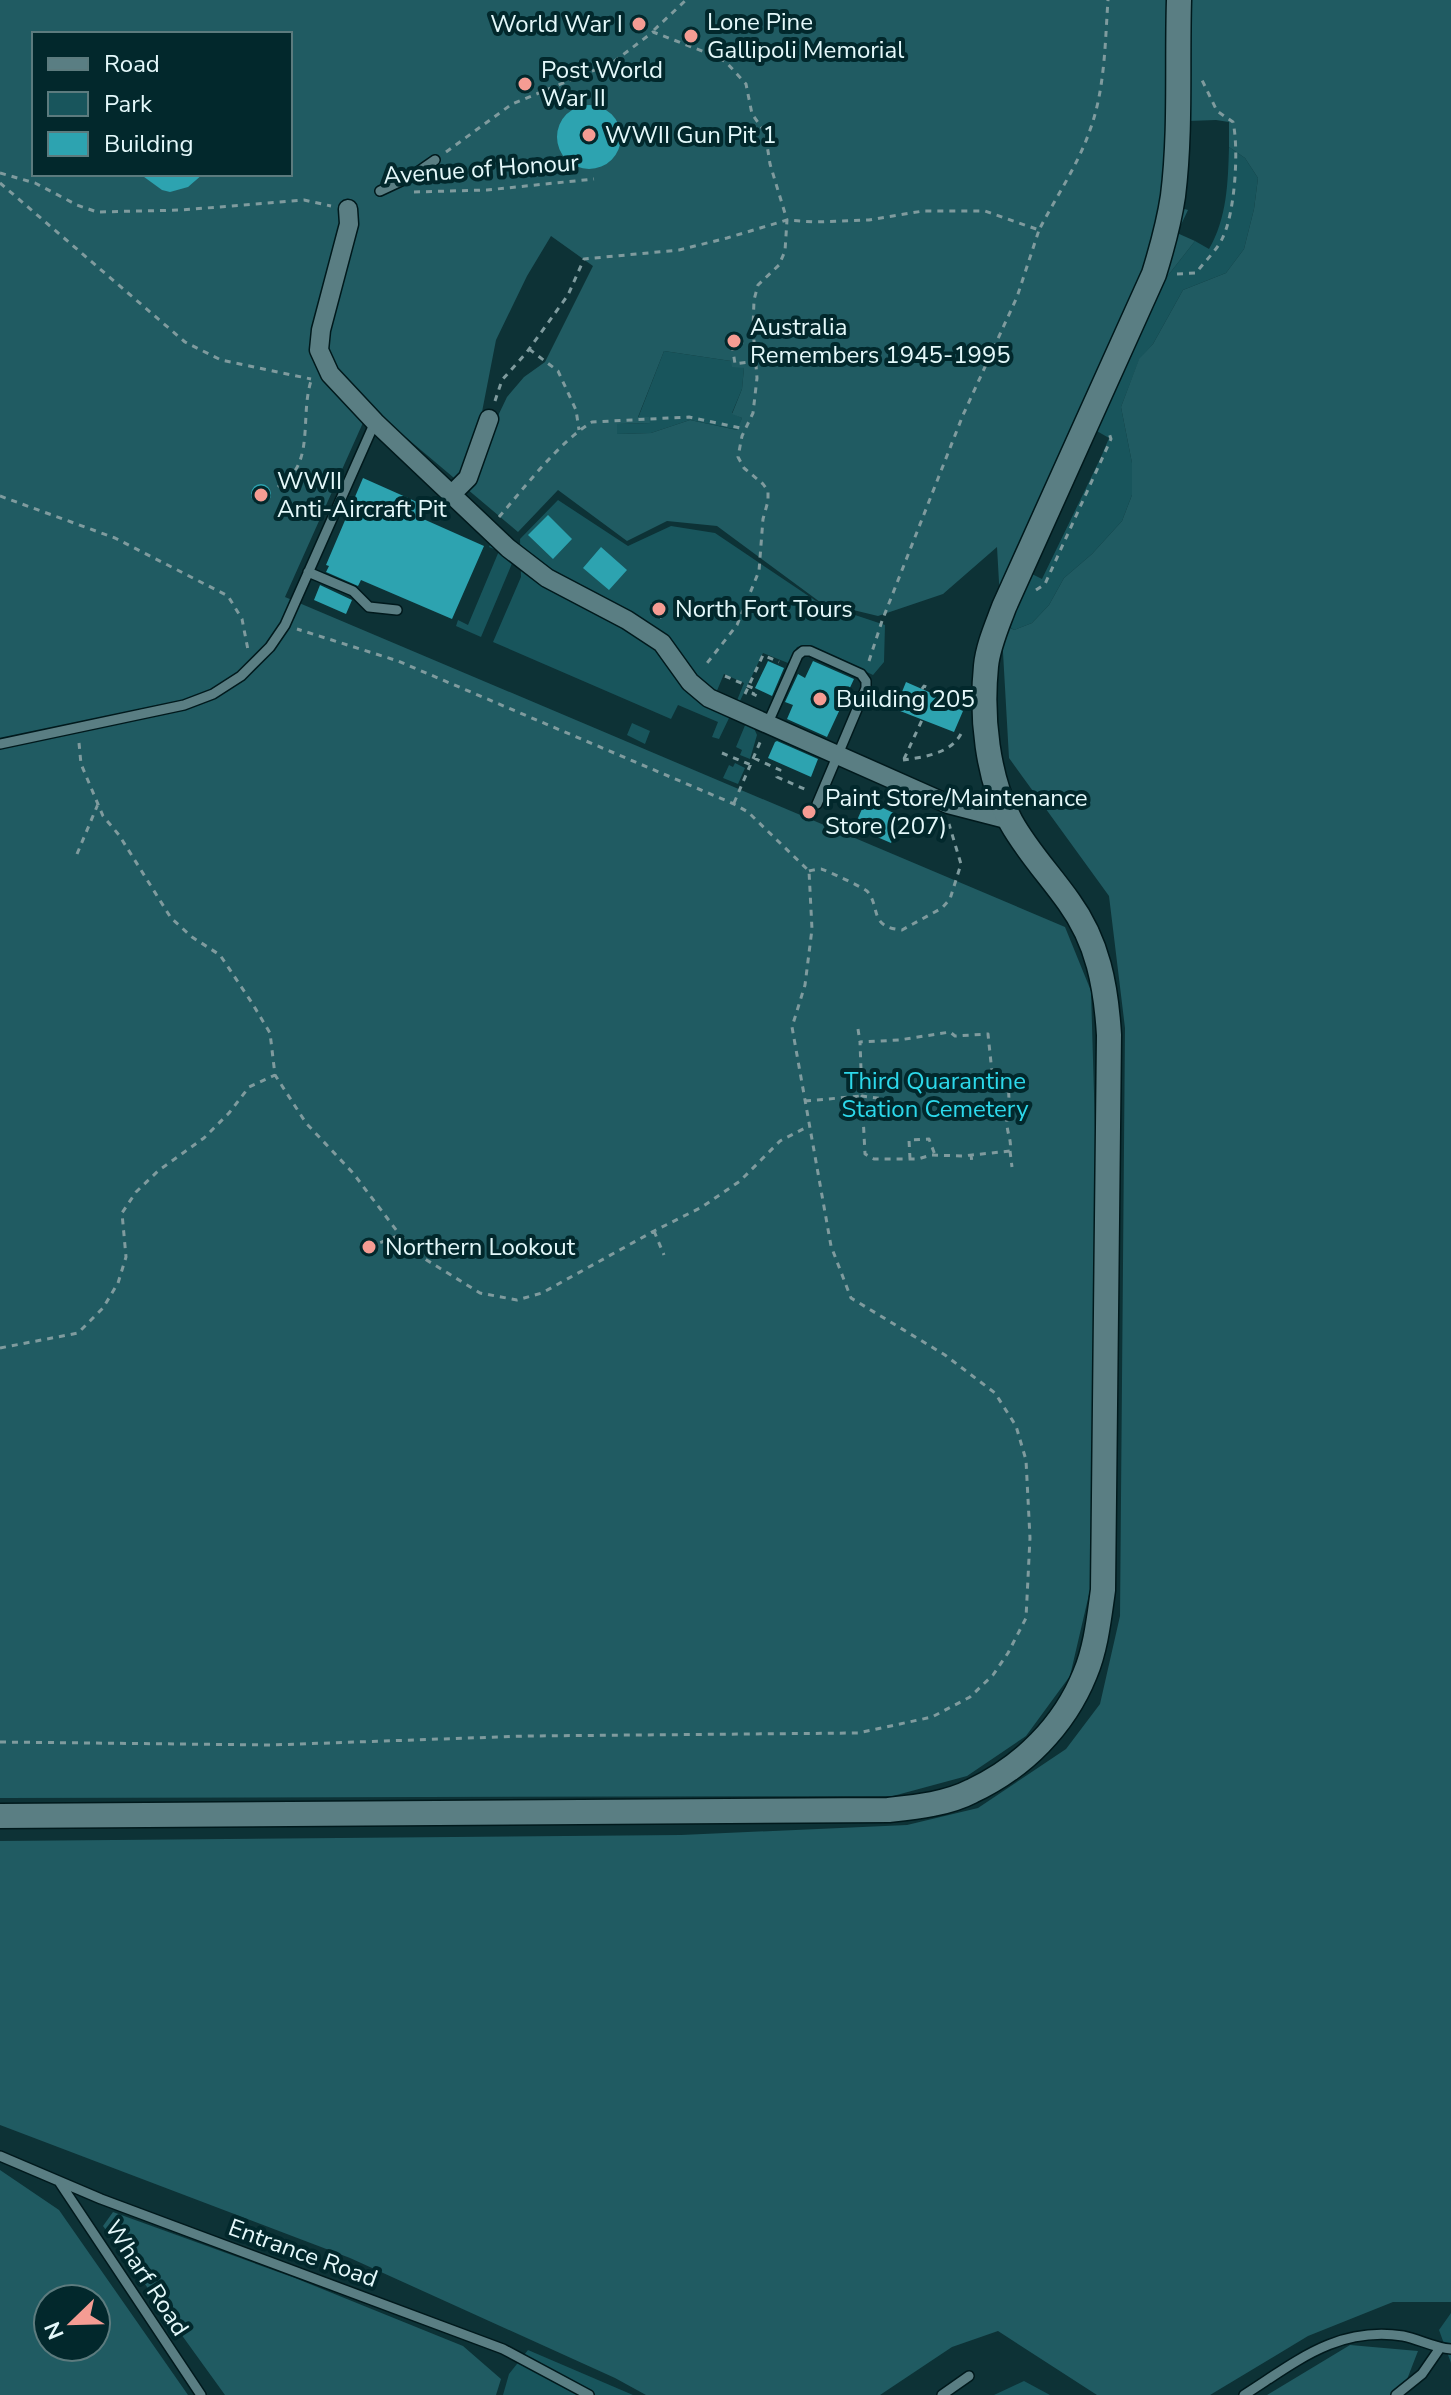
<svg xmlns="http://www.w3.org/2000/svg" width="1451" height="2395" font-family="'Nunito Sans',sans-serif">
	<style>
		.green { fill: #18555c }
		.forest { fill: #205b62; fill-rule: evenodd }
		.building { fill: #2da3b0 }
		.lines { fill: none; stroke-linecap: round; stroke-linejoin: round }
		.lane-casing { stroke: #00191c; stroke-width: 12 }
		.street-casing { stroke: #00191c; stroke-width: 21 }
		.secondary-casing { stroke: #00191c; stroke-width: 27 }
		.path { stroke: #7f9b9e; stroke-width: 3; stroke-dasharray: 6 6; stroke-linecap: butt }
		.lane { stroke: #5a7e83; stroke-width: 9 }
		.street { stroke: #5a7e83; stroke-width: 18 }
		.secondary { stroke: #5a7e83; stroke-width: 24 }
		.poi-dot { fill: #f59c93; stroke: #02282c; stroke-width: 3 }
		.labels { text-anchor: middle; stroke-width: 8; stroke-linejoin: round; paint-order: stroke }
		.poi-label { font-size: 24px; fill: #e4f8fa; stroke: #02282c; text-anchor: start }
		.street-label { font-size: 24px; fill: #e4f8fa; stroke: #02282c }
		.park-label { font-size: 24px; fill: #2dd9eb; stroke: #02282c }
	</style>
	<rect width="100%" height="100%" fill="#0d3236"/>
	<!-- green -->
	<path class="green" d="M1229 147 1245 158 1258 178 1254 209 1244 249 1226 273 1183 290 1153 344 1139 360 1121 407 1132 463V495L1122 521 1092 554 1064 578 1049 605 1032 623 1014 630 1007 625 1028 572 1042 579 1101 457 1109 438 1095 430 1147 313 1166 278 1195 241 1209 249C1227 218 1228 183 1229 147Z
		M664 351 731 361 744 368 742 389 732 413 742 418 738 430 690 420 651 433 617 434V424L650 423 638 418Z
		M558 500 628 546 671 526 715 533 819 603 885 625 884 662 873 675 810 645 797 647 788 663 763 653 738 705 736 703 744 683 724 674 716 693 699 679 686 661 679 677 730 716 719 739 712 737 718 722 678 705 671 719 493 642 521 577 520 539Z
		M493 539 513 561 481 637 456 626 458 620 468 625 499 551 489 547Z
		M632 723 650 731 645 744 627 735Z
		M746 723 753 726 757 735 750 759 740 755 742 750 736 747Z
		M735 763 745 768 738 784 723 778 729 765 733 767Z
		M1451 2313V2363L1439 2330Z
		M528 2350 633 2395H503L509 2374Z
		M1024 2381 1050 2395H993H994Z"/>
	<!-- forest -->
	<path class="forest" d="M0 0H1451V2302H1393L1308 2336 1210 2395H1097L998 2331 952 2347 880 2395H646L615 2378 350 2258 0 2125V1841L681 1835 907 1825 978 1808 1066 1749 1100 1704 1120 1616 1125 1028 1109 896 1009 758 997 547 943 594 878 616 820 602 717 526 667 521 627 541 558 490 518 532 370 407 285 597 1065 927 1091 991 1097 1196 1090 1590 1070 1676 1026 1736 967 1776 893 1796 0 1798ZM34 34H290V174H34ZM1216 120 1229 122V147L1245 158 1258 178 1254 209 1244 249 1226 273 1183 290 1153 344 1139 359 1121 407 1132 463V495L1122 521 1092 554 1064 578 1049 605 1032 623 1014 630 1007 626 1147 313 1166 278 1195 241 1177 233 1188 210 1181 208 1187 121ZM551 236 593 266 545 362 524 377 507 397 496 420 481 417 496 340 527 276ZM664 351 731 361 732 367 744 368 742 389 732 414 742 418 737 430 690 420 651 433 617 434V424L650 423 649 417H638Z
		M0 2170 59 2210 188 2395H0ZM96 2299V2347H48V2299Z
		M113 2212 295 2278 463 2346 501 2379 496 2395H225L103 2226Z
		M1350 2345 1418 2351 1401 2395H1267Z"/>
	<!-- building -->
	<path class="building" d="M557 137a32 32 0 1 1 64 0a32 32 0 1 1-64 0Z
		M140 174H203L188 187 170 192 162 190Z
		M363 478 426 506 421 518 484 546 452 619 361 580 358 586 326 572 329 566 326 565Z
		M251 494a10 10 0 1 1 20 0a10 10 0 1 1-20 0Z
		M548 515 572 539 553 559 528 535Z
		M601 547 627 570 609 590 583 568Z
		M320 585 352 600 346 614 314 600Z
		M768 661 784 668 772 696 755 688Z
		M813 661 854 679 827 737 787 719 793 705 785 702 798 674 805 678Z
		M906 682 938 696 937 699 963 711 954 732 895 709Z
		M777 741 818 759 811 777 768 758 775 742Z
		M866 800 900 816 895 827 898 828 891 843 854 827Z"/>
	<g class="lines">
		<defs>
			<path id="lane" d="M380 191 412 176 435 160
				M308 572 353 591 369 607 397 610
				M767 725 798 655 803 651H810L861 674 866 681V688L817 804
				M0 744 184 705 213 694 241 676 270 647 285 625 375 422
				M0 2156 101 2199 503 2349 589 2395
				M60 2183 201 2395
				M942 2395 969 2376
				M1244 2395C1296 2362 1337 2326 1403 2336 1419 2339 1434 2348 1451 2349
				M1396 2395 1422 2374 1440 2348"/>
			<path id="street" d="M348 209 349 224 321 330 319 350 330 374 375 422 508 548 547 578 627 620 662 643 690 682 709 698 948 804 1010 820
				M452 494 468 478 489 419"/>
			<path id="secondary" d="M0 1816 888 1810C916 1807 947 1804 972 1791 1023 1767 1064 1726 1085 1674 1096 1648 1099 1618 1103 1590L1109 1035C1106 986 1098 942 1069 902 1050 875 1027 851 1011 822 987 777 981 716 986 666 988 646 997 626 1004 607L1154 274C1162 248 1169 223 1173 196 1181 132 1177 65 1179 0"/>
		</defs>
		<!-- lane casing -->
		<use href="#lane" class="lane-casing"/>
		<!-- street casing -->
		<use href="#street" class="street-casing"/>
		<!-- secondary casing -->
		<use href="#secondary" class="secondary-casing"/>
		<!-- path -->
		<path class="path" d="M654 30 686 0
			M446 152 512 104 612 63 653 32 715 56 726 62 746 84 752 114 765 132 770 164 787 220 785 251 779 265 758 285 754 300 753 329 757 378 753 413 742 436 738 457 744 468 763 484 768 491V501L763 519 759 571 737 625 704 667
			M0 173 35 183 77 205 97 212 182 210 304 200 331 206
			M0 183 185 342 221 360 311 379
			M414 192 487 190 594 179
			M1177 274 1196 273C1205 261 1218 249 1223 237 1235 212 1239 149 1233 122L1217 111 1201 78
			M743 342 732 344 735 364 756 361
			M529 349 558 371 576 410 579 430
			M495 401 502 380 527 352 568 295 584 259 679 250 727 238 787 220 814 222 869 220 923 211H985L1039 230C1056 197 1078 165 1090 130 1105 89 1105 43 1108 0
			M278 487C284 481 291 476 296 469 310 446 302 409 311 381
			M0 496 115 538 228 596 242 619 248 650
			M499 517C525 487 559 442 592 422L689 417 745 429
			M1036 590 1045 584 1111 439 1108 430
			M652 603 663 620
			M869 661 882 621 963 415 1017 297 1039 230
			M725 676 755 689 753 694 762 698
			M922 689 924 686 965 704
			M745 694 763 655 779 662
			M79 743 81 764 103 816 119 835 171 918 192 937 220 955 252 1003 270 1033 275 1075 306 1123 353 1173 400 1235 425 1259 480 1293 517 1300 542 1293 654 1231 702 1207 740 1181 780 1141 809 1126
			M722 753 751 765
			M754 758 780 770 777 777 809 791
			M904 759 922 720
			M903 760C925 757 955 753 963 729
			M734 803 761 740
			M77 854 98 804
			M809 871C812 870 818 869 821 869 826 870 864 888 867 891 881 907 868 927 902 930L942 908 950 899 961 864 949 824
			M858 1029 860 1042
			M1009 1089 1019 1088
			M805 1101 862 1096 860 1042 899 1040 950 1032 955 1036 988 1034 993 1082H1005C1013 1095 1006 1109 1007 1123 1007 1134 1012 1140 1010 1151L962 1156 931 1155 918 1159H874L865 1154 862 1096 891 1100
			M1010 1151 1012 1167
			M971 1154 972 1164
			M910 1159 909 1140 929 1139 935 1155
			M654 1231 664 1255
			M369 1247 400 1235
			M0 1348 78 1333 103 1308 118 1283 126 1257 122 1213 136 1192 158 1171 204 1138 229 1113 249 1087 275 1075
			M0 1742 271 1745 526 1736 858 1733 932 1717 970 1697 993 1675 1008 1653 1026 1618 1030 1538 1026 1460 1016 1426 995 1393 945 1355 851 1298 831 1246 792 1027 805 985 812 929 809 871 748 812 734 804 398 661 297 629"/>
		<!-- lane -->
		<use href="#lane" class="lane"/>
		<!-- street -->
		<use href="#street" class="street"/>
		<!-- secondary -->
		<use href="#secondary" class="secondary"/>
	</g>
	<!-- markers -->
	<g class="poi-dot">
		<circle cx="639" cy="24" r="8"/>
		<circle cx="691" cy="36" r="8"/>
		<circle cx="525" cy="84" r="8"/>
		<circle cx="589" cy="135" r="8"/>
		<circle cx="734" cy="341" r="8"/>
		<circle cx="261" cy="495" r="8"/>
		<circle cx="659" cy="609" r="8"/>
		<circle cx="820" cy="699" r="8"/>
		<circle cx="809" cy="812" r="8"/>
		<circle cx="369" cy="1247" r="8"/>
	</g>
	<g class="labels">
		<!-- poi labels -->
		<g class="poi-label">
			<text x="707" y="30">Lone Pine<tspan x="707" dy="28">Gallipoli Memorial</tspan></text>
			<text x="623" y="32" text-anchor="end">World War I</text>
			<text x="541" y="78">Post World<tspan x="541" dy="28">War II</tspan></text>
			<text x="605" y="143">WWII Gun Pit 1</text>
			<text x="750" y="335">Australia<tspan x="750" dy="28">Remembers 1945-1995</tspan></text>
			<text x="277" y="489">WWII<tspan x="277" dy="28">Anti-Aircraft Pit</tspan></text>
			<text x="675" y="617">North Fort Tours</text>
			<text x="836" y="707">Building 205</text>
			<text x="825" y="806">Paint Store/Maintenance<tspan x="825" dy="28">Store (207)</tspan></text>
			<text x="385" y="1255">Northern Lookout</text>
		</g>
		<!-- street labels -->
		<g class="street-label">
			<text transform="translate(481 169) rotate(-4)" y="8">Avenue of Honour</text>
			<text transform="translate(303 2253) rotate(20)" y="8">Entrance Road</text>
			<text transform="translate(147 2278) rotate(57)" y="8">Wharf Road</text>
		</g>
		<!-- park labels -->
		<g class="park-label">
			<text x="935" y="1089">Third Quarantine<tspan x="935" dy="28">Station Cemetery</tspan></text>
		</g>
	</g>
	<!-- legend -->
	<rect x="32" y="32" width="260" height="144" fill="#02282c" stroke="#5c7b7e" stroke-width="2"/>
	<rect x="48" y="58" width="40" height="12" fill="#5a7e83" stroke="#5c7b7e" stroke-width="2"/>
	<text x="104" y="72" font-size="24" fill="#e4f8fa">Road</text>
	<rect x="48" y="92" width="40" height="24" fill="#18555c" stroke="#5c7b7e" stroke-width="2"/>
	<text x="104" y="112" font-size="24" fill="#e4f8fa">Park</text>
	<rect x="48" y="132" width="40" height="24" fill="#2da3b0" stroke="#5c7b7e" stroke-width="2"/>
	<text x="104" y="152" font-size="24" fill="#e4f8fa">Building</text>
	<!-- north arrow -->
	<g transform="translate(72 2323) rotate(247)"><circle r="38" fill="#02282c" stroke="#5c7b7e" stroke-width="2"/>
	<path d="M0-6L14 30L0 20L-14 30Z" fill="#f59c93"/>
	<text y="-12" font-size="22" font-weight="bold" text-anchor="middle" fill="#e4f8fa">N</text>
	</g>
</svg>
